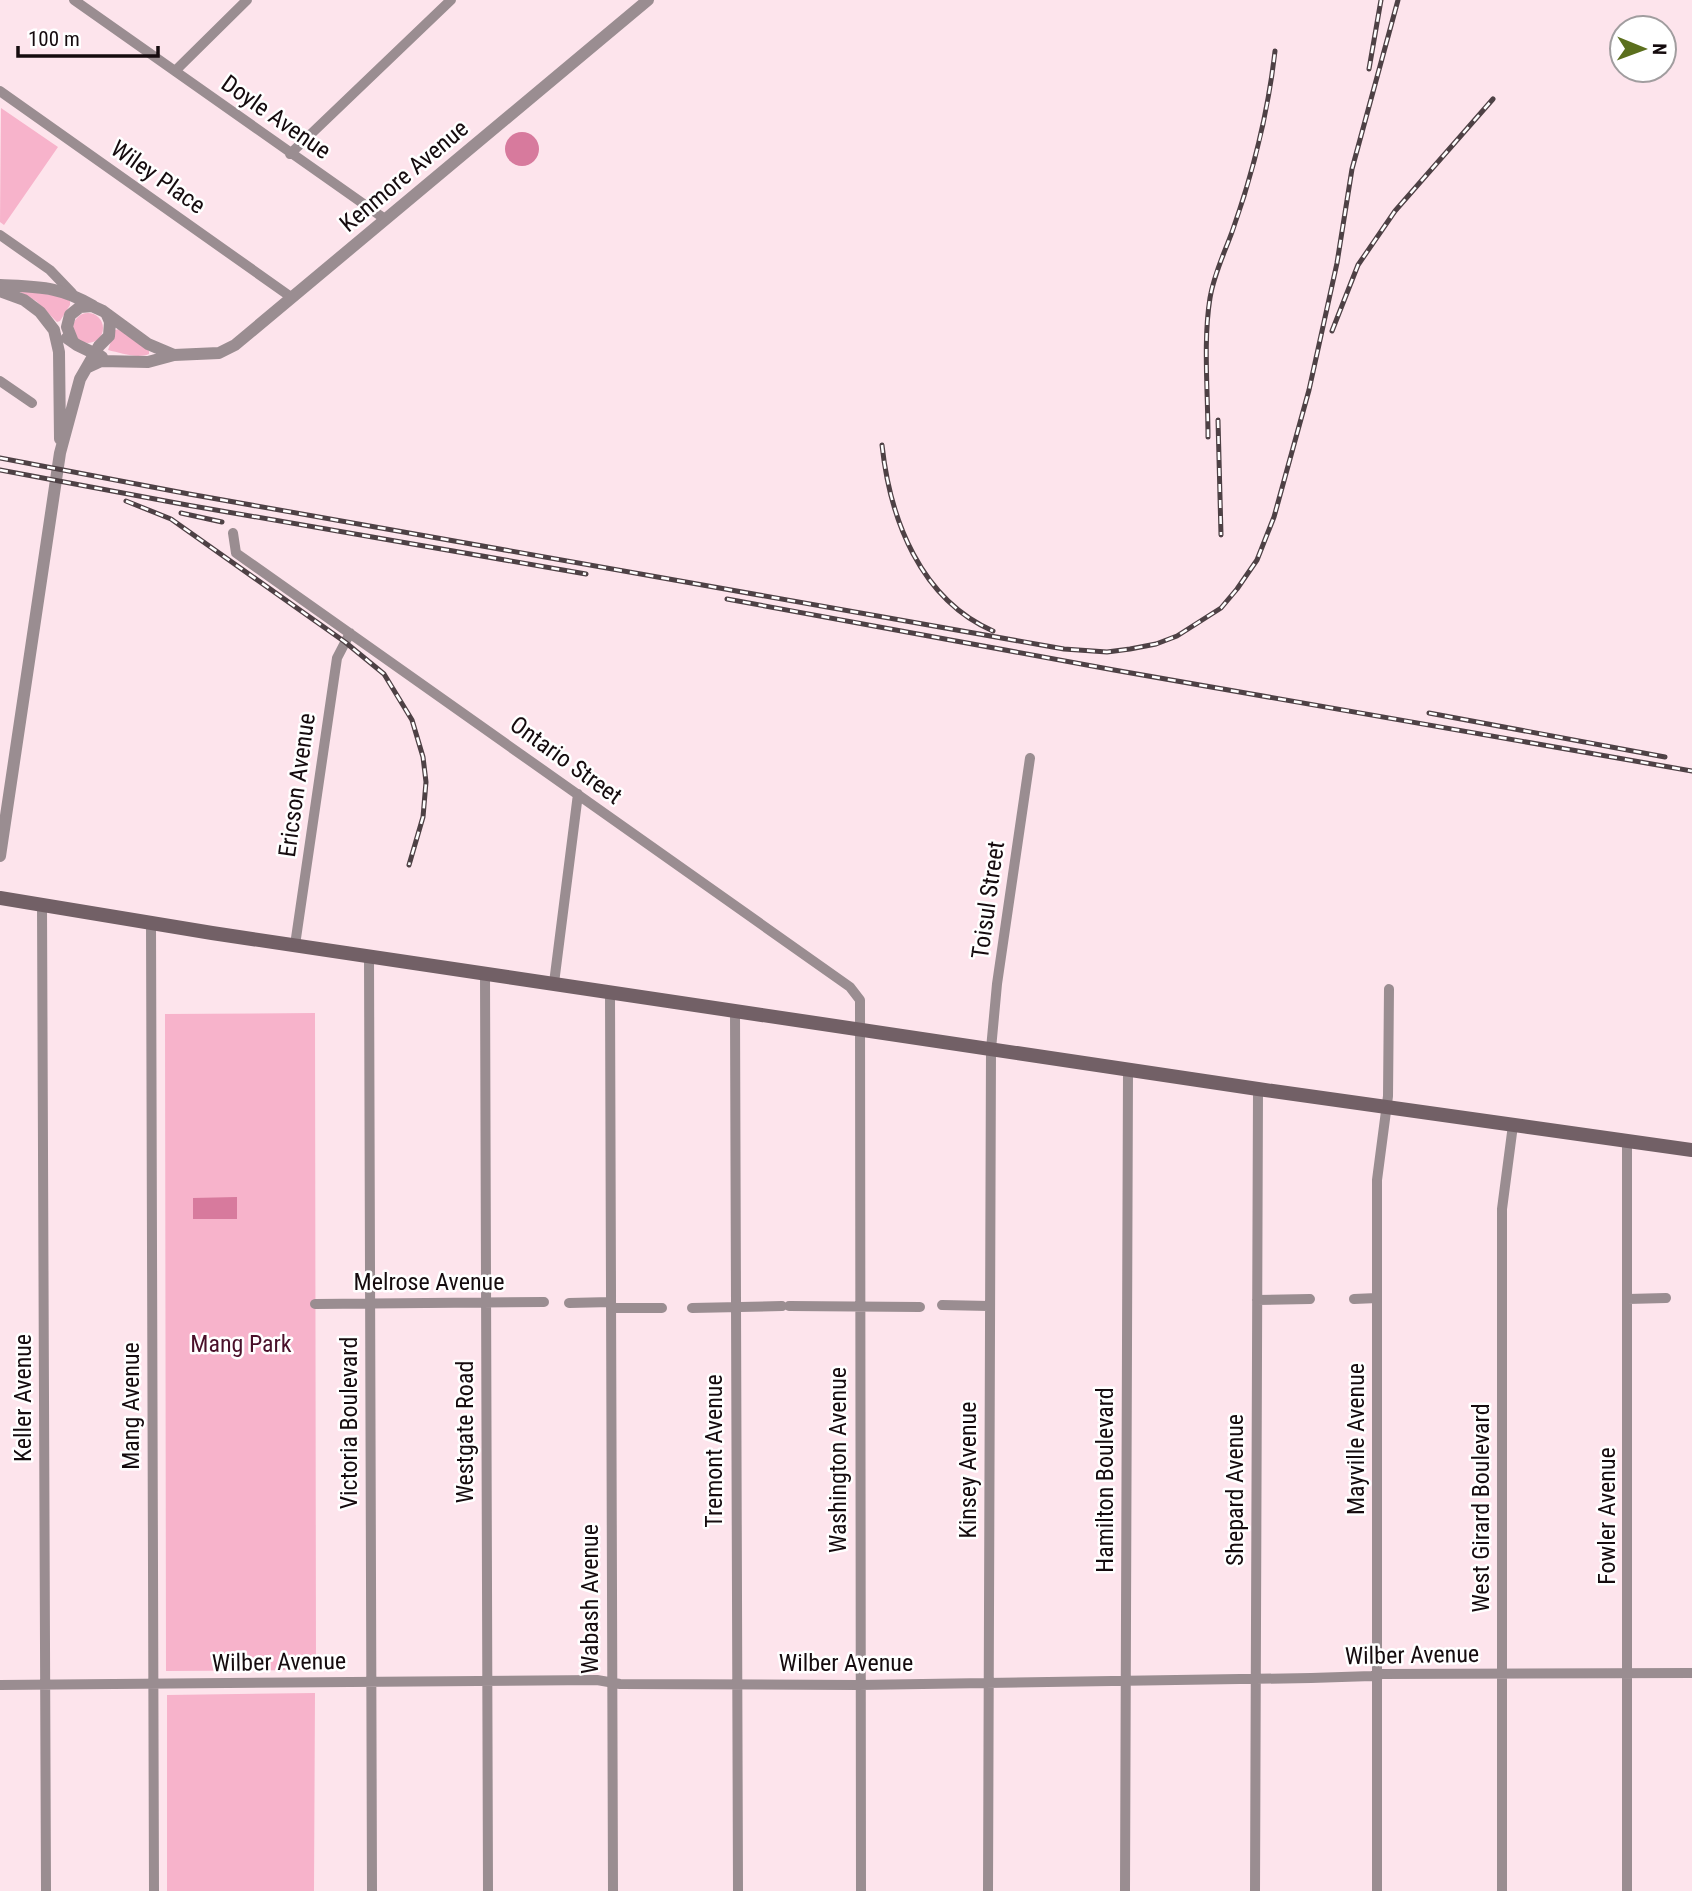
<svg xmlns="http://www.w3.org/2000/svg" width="1692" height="1891" font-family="'Roboto Condensed',sans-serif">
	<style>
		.green { fill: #f7b3cb }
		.water { fill: #d77a9d }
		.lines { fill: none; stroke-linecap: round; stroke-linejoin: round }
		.minor { stroke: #9a8d91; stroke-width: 10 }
		.tertiary { stroke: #9a8d91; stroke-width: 12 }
		.secondary { stroke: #726066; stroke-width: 14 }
		.rail-casing { stroke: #4e4145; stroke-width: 5 }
		.rail { stroke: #fff; stroke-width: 2.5; stroke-dasharray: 8; stroke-linecap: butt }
		.labels { text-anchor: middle; stroke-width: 5; stroke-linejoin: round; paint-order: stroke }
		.street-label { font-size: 24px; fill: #150b0e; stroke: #fff }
		.park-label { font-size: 24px; fill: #4a102a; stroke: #fff }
	</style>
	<rect width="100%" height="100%" fill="#fde4ec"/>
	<!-- green -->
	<path class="green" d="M1 108 58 147 4 225 0 222Z
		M16 290 60 296 70 301V305L60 321 57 322 36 301Z
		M73 328a15 15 0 1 1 30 0a15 15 0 1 1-30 0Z
		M119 329 149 351V354C137 359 121 353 108 350L115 330Z
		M315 1013 316 1670 166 1671 165 1014Z
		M315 1693 314 1891H167V1695Z"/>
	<!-- water -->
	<path class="water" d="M505 149a17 17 0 1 1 34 0a17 17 0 1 1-34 0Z
		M237 1197V1219H193V1198Z"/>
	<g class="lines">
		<!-- minor -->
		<path class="minor" d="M74 0 385 219
			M175 71 247 0
			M0 91 291 297
			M290 154 451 0
			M0 235 50 270 72 293
			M0 381 32 403
			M233 533 236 553 850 987 860 1000 861 1891
			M42 905 46 1891
			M151 922 154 1891
			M295 945 337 658 350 633
			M369 956 372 1891
			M485 973 488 1891
			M554 983 578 794
			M610 992 613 1891
			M735 1010 738 1891
			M1354 1299 1377 1298
			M1628 1299 1666 1298
			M1257 1300 1310 1299
			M569 1303 611 1302
			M315 1304 544 1302
			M942 1305 989 1306
			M789 1306 920 1307
			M611 1308H662
			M692 1308 782 1306
			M0 1685 597 1680 620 1684 859 1685 1311 1678 1372 1676 1382 1674 1692 1673
			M988 1891 991 1049 997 984 1030 758
			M1125 1891 1128 1070
			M1255 1891 1258 1089
			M1377 1891V1180L1388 1096 1389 989
			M1502 1891V1209L1513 1125
			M1627 1891V1141"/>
		<!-- tertiary -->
		<path class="tertiary" d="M0 285C38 287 60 286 93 306
			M0 291 24 300 40 312 54 330 59 352 60 439
			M67 338 77 345 102 357
			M73 342 67 327 70 315 80 307 92 306 103 311 148 344 174 355
			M88 367 101 361 148 362 174 355 219 353 235 345 648 0
			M0 856 60 453 80 379 99 346 109 336 110 322 107 315"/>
		<!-- secondary -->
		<path class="secondary" d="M0 898 212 933 1258 1089 1692 1150"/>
		<defs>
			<path id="rail" d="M1369 69 1381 0
				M1332 331 1358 265 1395 211 1493 99
				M1218 420 1221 535
				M1208 437C1208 392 1203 341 1210 298 1214 274 1224 254 1232 232 1253 173 1268 113 1275 51
				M882 445C890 519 920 599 993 631
				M0 458 189 494 1064 649 1107 652 1130 649 1156 644 1177 636 1221 608 1237 589 1257 560 1274 517 1309 390 1337 263 1352 169 1398 0
				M0 470 187 505 586 574
				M126 501 171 519 345 642 384 674 412 720 423 757 426 782 423 817 409 865
				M181 513 222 522
				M727 599 1114 670 1692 771
				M1429 713 1665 757"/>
		</defs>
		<!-- rail casing -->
		<use href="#rail" class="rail-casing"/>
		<!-- rail -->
		<use href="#rail" class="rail"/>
	</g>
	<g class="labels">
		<!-- street labels -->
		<g class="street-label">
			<text transform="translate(276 117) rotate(35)" y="8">Doyle Avenue</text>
			<text transform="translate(404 176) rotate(-40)" y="8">Kenmore Avenue</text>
			<text transform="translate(158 177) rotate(35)" y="8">Wiley Place</text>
			<text transform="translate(566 760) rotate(36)" y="8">Ontario Street</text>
			<text transform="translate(297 785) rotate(-82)" y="8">Ericson Avenue</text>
			<text transform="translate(988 900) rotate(-82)" y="8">Toisul Street</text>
			<text x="429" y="1290">Melrose Avenue</text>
			<text transform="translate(23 1398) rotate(-90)" y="8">Keller Avenue</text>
			<text transform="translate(131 1406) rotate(-90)" y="8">Mang Avenue</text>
			<text transform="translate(349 1423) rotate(-90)" y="8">Victoria Boulevard</text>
			<text transform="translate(465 1432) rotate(-90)" y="8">Westgate Road</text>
			<text transform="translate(1356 1439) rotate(-90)" y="8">Mayville Avenue</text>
			<text transform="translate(714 1451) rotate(-90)" y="8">Tremont Avenue</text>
			<text transform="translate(838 1460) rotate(-90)" y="8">Washington Avenue</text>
			<text transform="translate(968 1470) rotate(-90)" y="8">Kinsey Avenue</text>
			<text transform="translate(1105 1480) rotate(-90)" y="8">Hamilton Boulevard</text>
			<text transform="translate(1235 1490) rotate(-90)" y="8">Shepard Avenue</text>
			<text transform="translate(1481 1508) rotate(-90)" y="8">West Girard Boulevard</text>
			<text transform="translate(1607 1516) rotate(-90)" y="8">Fowler Avenue</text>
			<text transform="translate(590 1599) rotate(-90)" y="8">Wabash Avenue</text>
			<text transform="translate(1412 1655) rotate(-1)" y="8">Wilber Avenue</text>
			<text transform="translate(279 1662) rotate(-1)" y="8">Wilber Avenue</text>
			<text x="846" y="1671">Wilber Avenue</text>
		</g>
		<!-- park labels -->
		<g class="park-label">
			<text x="241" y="1352">Mang Park</text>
		</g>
	</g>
	<!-- north arrow -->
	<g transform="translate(1643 49) rotate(91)"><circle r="33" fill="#ffffff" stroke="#a19d9f" stroke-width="2"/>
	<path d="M0-5L12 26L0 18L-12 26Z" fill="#5b6f1d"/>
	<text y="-10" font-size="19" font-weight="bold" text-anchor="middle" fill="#150b0e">N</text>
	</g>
	<!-- scale -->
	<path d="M18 46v10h140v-10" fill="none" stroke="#150b0e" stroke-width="3.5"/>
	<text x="28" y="46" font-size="21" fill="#150b0e" stroke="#ffffff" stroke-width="5" paint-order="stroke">100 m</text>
</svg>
